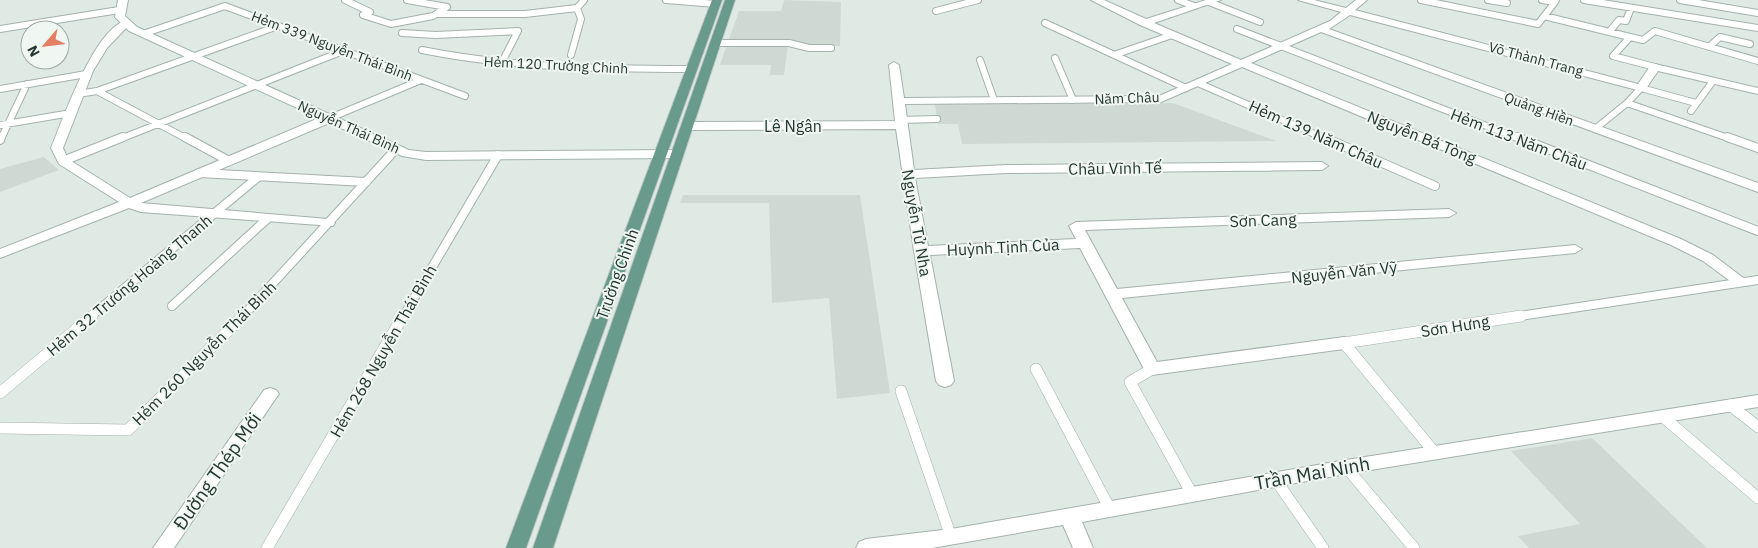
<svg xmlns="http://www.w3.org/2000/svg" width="1758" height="548" font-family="'IBM Plex Sans',sans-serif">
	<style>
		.built { fill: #cfd9d4 }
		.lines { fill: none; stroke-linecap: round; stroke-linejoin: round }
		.lane-far2-casing { stroke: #a4b1ac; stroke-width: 8 }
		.lane-far1-casing { stroke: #a4b1ac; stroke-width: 10 }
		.lane-casing { stroke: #a4b1ac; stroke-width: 12 }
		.street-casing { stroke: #a4b1ac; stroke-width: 2 }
		.secondary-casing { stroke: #a1b4ac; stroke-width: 2 }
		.primary-casing { stroke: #c1c7c6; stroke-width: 2 }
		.lane-far2 { stroke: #fff; stroke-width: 6 }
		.lane-far1 { stroke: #fff; stroke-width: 8 }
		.lane { stroke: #fff; stroke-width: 11 }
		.street { fill: #fff; fill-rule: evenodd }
		.secondary { fill: #fff; fill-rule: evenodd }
		.primary { fill: #699b8c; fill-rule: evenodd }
		.labels { text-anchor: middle; stroke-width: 4; stroke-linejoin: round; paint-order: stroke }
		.far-street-label { font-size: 14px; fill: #233832; stroke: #f0f7f3 }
		.street-label { font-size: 16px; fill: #233832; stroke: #f0f7f3 }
		.near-street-label { font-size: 19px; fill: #233832; stroke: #f0f7f3 }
	</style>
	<rect width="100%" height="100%" fill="#e0eae5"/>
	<!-- built -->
	<path class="built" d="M784 0 841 2 840 46 728 42 739 11H781Z
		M727 45H788L784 75H770L771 65H720Z
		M1173 103 1276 141 962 144 958 124H938L935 104Z
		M44 157 59 170 0 192V169Z
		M683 195H860L890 393 837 399 829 298 772 303 769 203H680Z
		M1592 438 1707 548H1529L1518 536 1580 524 1511 451Z"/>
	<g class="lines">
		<defs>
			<path id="lane-far2" d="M345 0 370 12 363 15 391 24 433 16 447 7 407 0
				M666 0 716 4
				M1178 0 1194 6
				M1421 0 1538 24 1555 2
				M1488 0 1507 3
				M1542 0 1555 2 1556 0
				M1584 0 1758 28
				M1680 0 1758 13
				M1209 2 1260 22
				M936 11 978 0
				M439 14H525L577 8
				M1544 16 1630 37
				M1045 23 1186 88
				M0 29 119 10
				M1237 29 1520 139
				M1609 32 1619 20 1626 21 1631 8
				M402 33 436 35 518 31 501 64
				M143 34 225 6 465 96
				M715 43H789L809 48H831
				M1710 46 1720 37 1750 44
				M422 50C511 68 601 69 692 69
				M571 55 581 19 577 8 584 0
				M1114 55 1172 35
				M1055 58 1073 100
				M980 60 994 100
				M1655 67 1613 56 1630 37 1643 40 1655 31 1758 61
				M1198 83 1326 139
				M0 89 86 74
				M97 91 278 26
				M78 94 97 91 187 139
				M1696 103 1641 88 1627 103 1731 139
				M1691 111 1713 81
				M330 118 421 80
				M900 120 937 119
				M0 125 71 113
				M1595 129 1627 103
				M1 139 27 84
				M120 139 343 51"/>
			<path id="lane-far1" d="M185 137 229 161
				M1323 137 1435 186
				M1517 137 1758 231
				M1727 137 1758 148
				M0 140 1 137
				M63 161 123 137
				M199 173 366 182
				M172 306 267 219
				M90 317 258 177
				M242 317 396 149
				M403 317 498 155
				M1513 317 1758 280"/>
			<path id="lane" d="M1344 343 1521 316
				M1344 343 1435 453
				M1036 369 1110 509
				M1152 369 1130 382 1192 494
				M901 391 951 537
				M0 393 92 316
				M1730 405 1758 427
				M1662 416 1758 498
				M0 428 128 430 243 316
				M1346 467 1414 548
				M1275 479 1323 548
				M267 548 403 316"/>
			<path id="street" d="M1091 0H1104L1146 19 1206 0H1221L1154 23 1241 60 1330 21 1341 12 1298 0H1314L1346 8 1356 0H1367L1355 10 1638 84 1651 65 1655 64 1758 88V94L1658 71 1645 90 1641 91 1350 15 1329 29 1758 183V192L1321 32 1251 63 1681 239 1713 255 1750 283 1747 286H1737L1703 261 1671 245 1242 67 1161 102 905 104 914 170 1006 165 1322 162 1328 166 1322 170 1006 173 915 178 928 246 1076 239 1069 226 1076 222 1449 209 1456 213 1449 217 1085 230 1117 289 1575 245 1582 249 1575 253 1122 298 1157 362 1344 337 1350 339 1352 343 1350 347 1344 349 1152 375 1146 373 1144 369 1080 248 930 255 954 381 951 385 945 387 939 385 936 381 914 251 896 129 687 130 681 126 687 122 895 121 889 65 894 62 899 65 904 98 1159 96 1232 64 1140 25Z
				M125 21 130 24 107 48 93 71 63 148 68 159 130 198 326 115H334V121L141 203 328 219 335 223 333 226 141 212 129 208 0 258V249L119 202 59 164 51 148C63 119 94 30 125 21Z
				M270 388 276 390 279 394 276 398 174 548H153L264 390Z
				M1758 395V407L1346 474 1082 522 1093 548H1073L1063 525 932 548H856L859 542 866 539 951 529 1346 460Z"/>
			<path id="secondary" d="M118 0H128L125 16 137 27 409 150 426 152 677 150 683 154 677 158 426 160 402 156 129 31 115 17Z"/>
			<path id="primary" d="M712 0H722L526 548H506Z
				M725 0H735L553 548H533Z"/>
		</defs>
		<!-- lane-far2 casing -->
		<use href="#lane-far2" class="lane-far2-casing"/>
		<!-- lane-far1 casing -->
		<use href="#lane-far1" class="lane-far1-casing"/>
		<!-- lane casing -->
		<use href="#lane" class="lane-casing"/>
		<!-- street casing -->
		<use href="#street" class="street-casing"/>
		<!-- secondary casing -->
		<use href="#secondary" class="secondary-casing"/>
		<!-- primary casing -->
		<use href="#primary" class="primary-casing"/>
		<!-- lane-far2 -->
		<use href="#lane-far2" class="lane-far2"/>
		<!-- lane-far1 -->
		<use href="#lane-far1" class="lane-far1"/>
		<!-- lane -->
		<use href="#lane" class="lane"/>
		<!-- street -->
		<use href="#street" class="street"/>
		<!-- secondary -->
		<use href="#secondary" class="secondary"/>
		<!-- primary -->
		<use href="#primary" class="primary"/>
	</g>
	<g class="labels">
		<!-- far-street labels -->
		<g class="far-street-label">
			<text transform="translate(332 46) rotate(21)" y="5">Hẻm 339 Nguyễn Thái Bình</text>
			<text transform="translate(1536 59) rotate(15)" y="5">Võ Thành Trang</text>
			<text transform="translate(556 65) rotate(3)" y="5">Hẻm 120 Trường Chinh</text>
			<text transform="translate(1127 98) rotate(-2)" y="5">Năm Châu</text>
			<text transform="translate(1539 109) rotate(20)" y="5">Quảng Hiền</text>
			<text transform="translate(349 127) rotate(24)" y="5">Nguyễn Thái Bình</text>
		</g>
		<!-- street labels -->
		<g class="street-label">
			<text x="793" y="132">Lê Ngân</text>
			<text transform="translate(1316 134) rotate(24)" y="6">Hẻm 139 Năm Châu</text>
			<text transform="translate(1422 137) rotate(22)" y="6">Nguyễn Bá Tòng</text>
			<text transform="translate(1519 139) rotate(21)" y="6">Hẻm 113 Năm Châu</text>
			<text transform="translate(1115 168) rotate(-1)" y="6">Châu Vĩnh Tế</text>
			<text transform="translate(1263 220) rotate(-2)" y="6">Sơn Cang</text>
			<text transform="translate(917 223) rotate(80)" y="6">Nguyễn Tử Nha</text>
			<text transform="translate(1003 247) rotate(-3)" y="6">Huỳnh Tịnh Của</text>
			<text transform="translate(1344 272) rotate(-6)" y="6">Nguyễn Văn Vỹ</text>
			<text transform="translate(617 274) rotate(-70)" y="6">Trường Chinh</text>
			<text transform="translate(129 285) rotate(-40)" y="6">Hẻm 32 Trương Hoàng Thanh</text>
			<text transform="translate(1455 326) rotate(-9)" y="6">Sơn Hưng</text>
			<text transform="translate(383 351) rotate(-60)" y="6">Hẻm 268 Nguyễn Thái Bình</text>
			<text transform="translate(204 353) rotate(-45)" y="6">Hẻm 260 Nguyễn Thái Bình</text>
		</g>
		<!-- near-street labels -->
		<g class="near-street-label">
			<text transform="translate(217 471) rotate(-55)" y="7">Đường Thép Mới</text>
			<text transform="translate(1312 473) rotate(-10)" y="7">Trần Mai Ninh</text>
		</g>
	</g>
	<!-- north arrow -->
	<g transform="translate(45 45) rotate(242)"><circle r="24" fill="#f0f7f3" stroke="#9eaba6"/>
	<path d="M0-4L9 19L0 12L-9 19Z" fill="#e47f64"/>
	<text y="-8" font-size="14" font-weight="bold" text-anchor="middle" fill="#233832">N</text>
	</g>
</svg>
